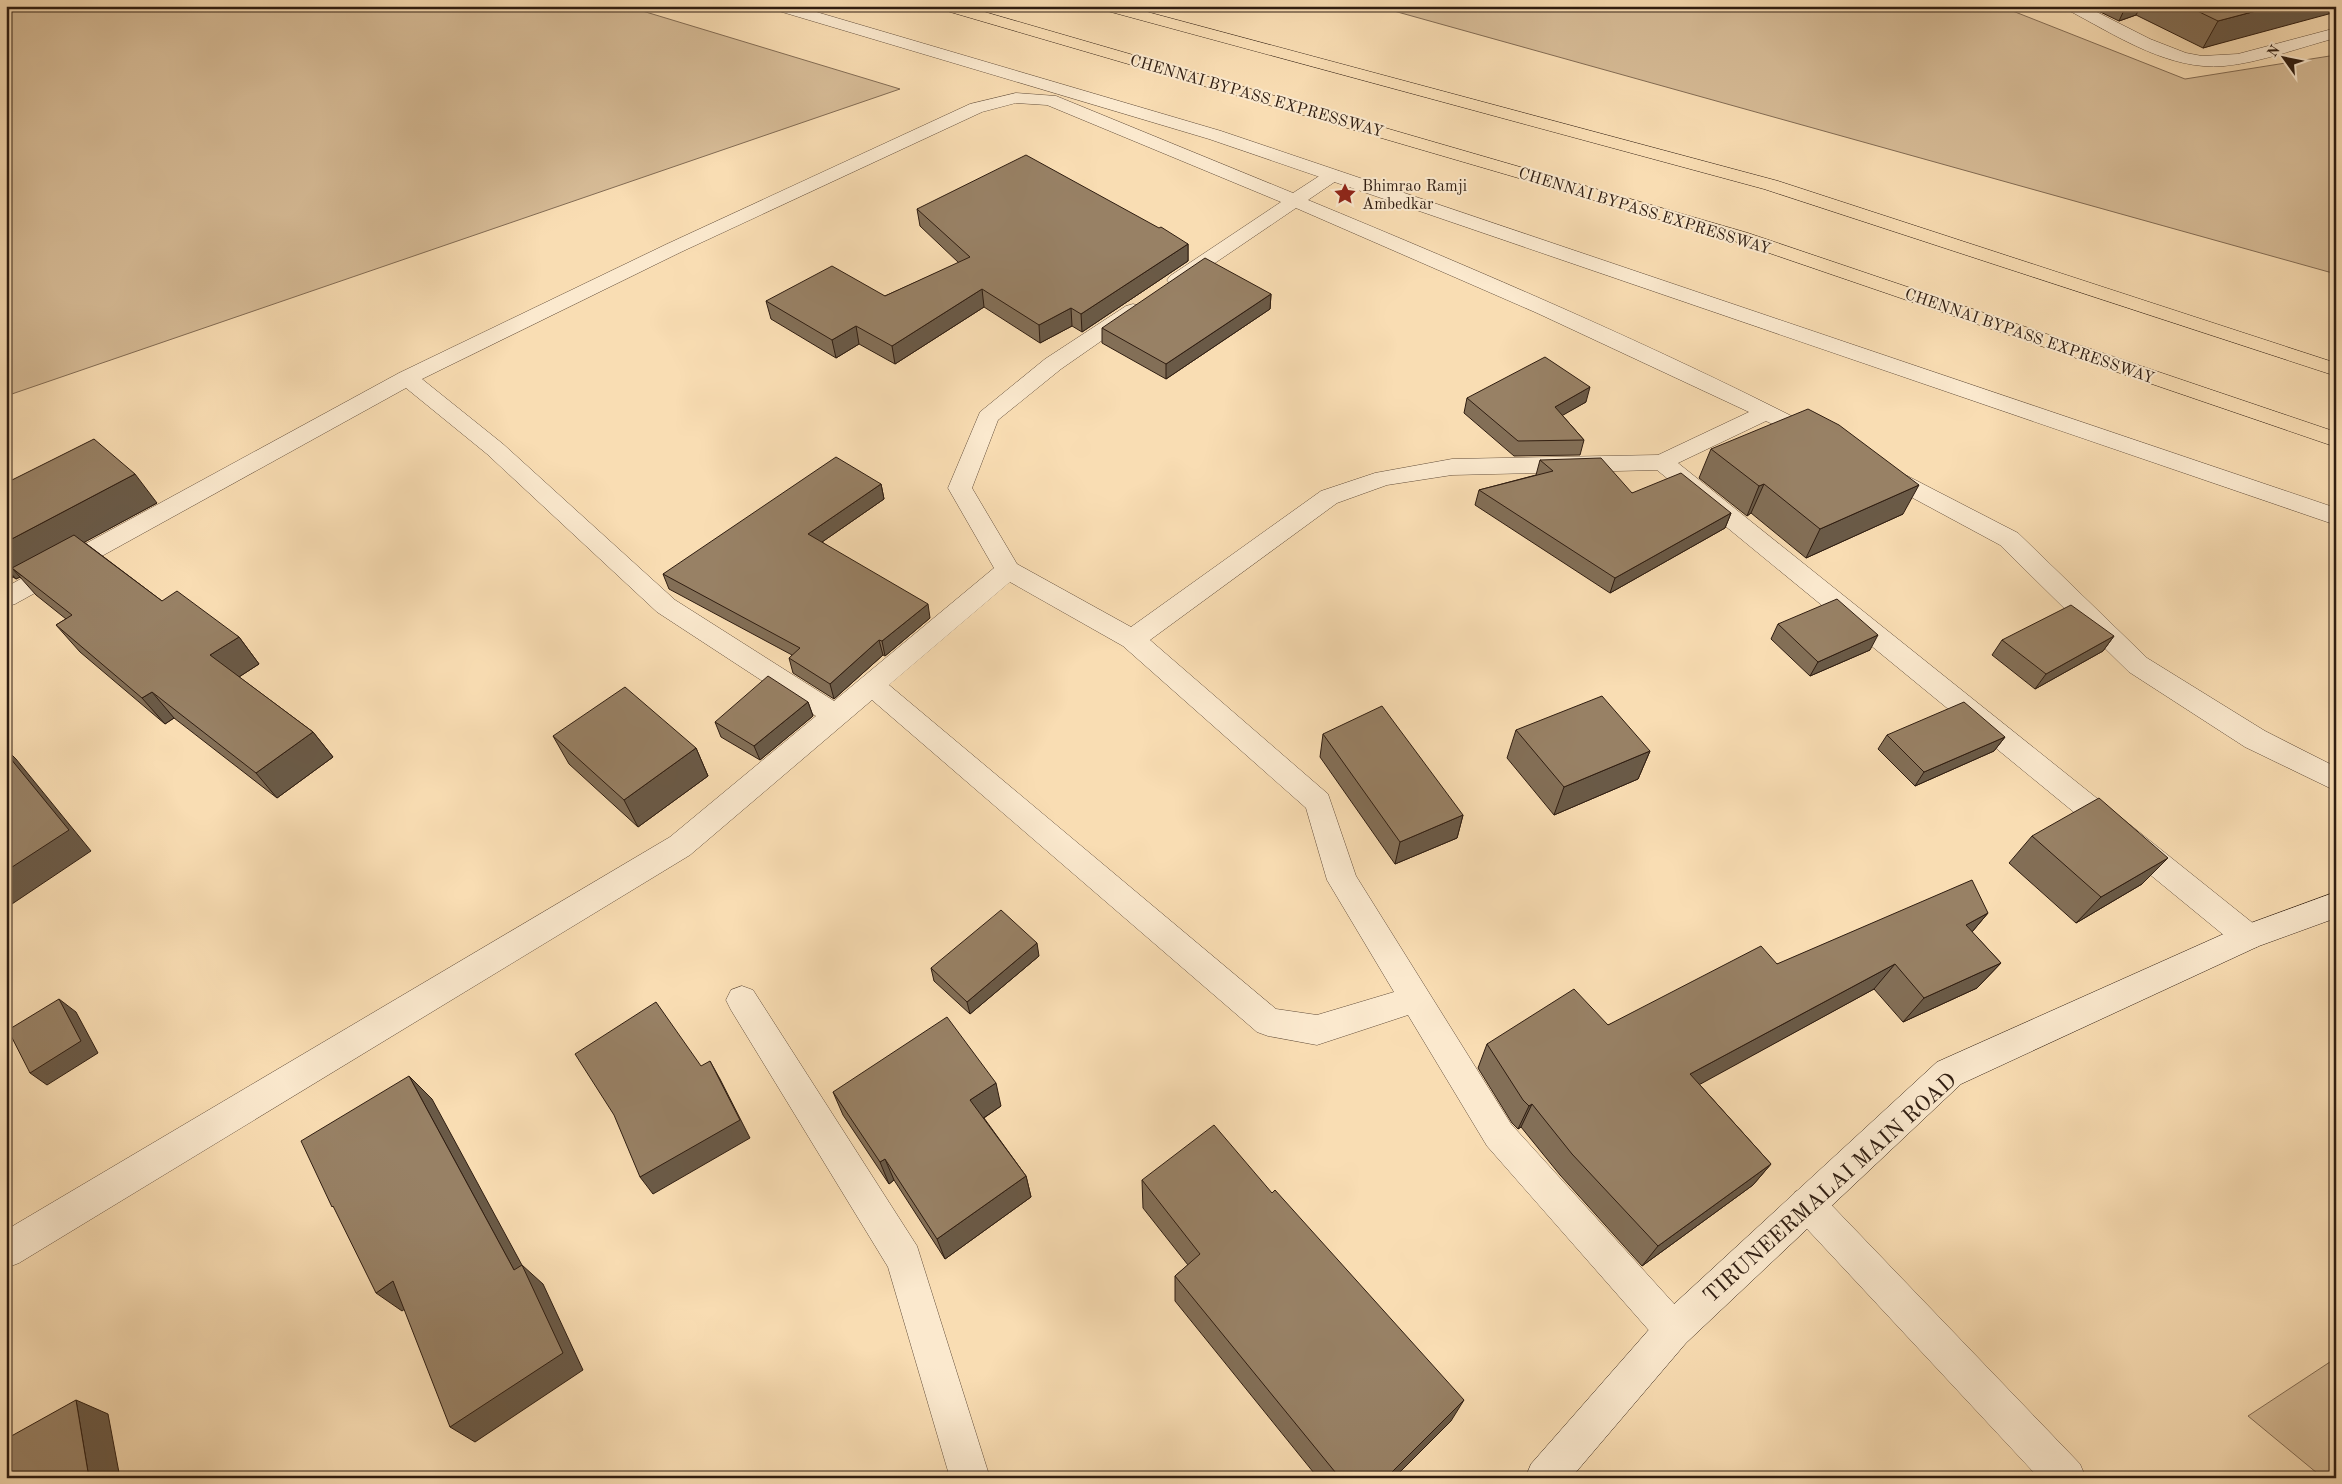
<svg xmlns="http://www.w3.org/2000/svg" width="2342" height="1484" font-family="'Old Standard TT',serif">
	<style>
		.green { fill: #d7bc97; stroke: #836c54 }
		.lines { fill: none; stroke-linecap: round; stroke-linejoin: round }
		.minor-casing { stroke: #624d3a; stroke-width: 1 }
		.tertiary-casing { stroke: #624d3a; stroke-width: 1 }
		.secondary-casing { stroke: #2f1d11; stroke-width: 1 }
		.trunk-casing { stroke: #2f1d11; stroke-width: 1 }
		.minor { fill: #fbe9ce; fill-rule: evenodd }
		.tertiary { fill: #fbe9ce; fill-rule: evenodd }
		.secondary { fill: #fbe9ce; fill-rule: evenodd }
		.trunk { fill: #f9ddb3; fill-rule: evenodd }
		.wall { fill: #836f57; stroke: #2f1d11 }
		.shaded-wall { fill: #6a5a47; stroke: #2f1d11 }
		.building { fill: #988165; stroke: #2f1d11 }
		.labels { text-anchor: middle; stroke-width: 4; stroke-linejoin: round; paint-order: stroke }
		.far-street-label { font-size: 16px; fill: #2f1d11; stroke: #fbe9ce }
		.far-poi-label { font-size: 16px; fill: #2f1d11; stroke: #fbe9ce; text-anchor: start }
		.near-street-label { font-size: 22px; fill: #2f1d11; stroke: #fbe9ce }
	</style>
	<rect width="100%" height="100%" fill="#f9ddb3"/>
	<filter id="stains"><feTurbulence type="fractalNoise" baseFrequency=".004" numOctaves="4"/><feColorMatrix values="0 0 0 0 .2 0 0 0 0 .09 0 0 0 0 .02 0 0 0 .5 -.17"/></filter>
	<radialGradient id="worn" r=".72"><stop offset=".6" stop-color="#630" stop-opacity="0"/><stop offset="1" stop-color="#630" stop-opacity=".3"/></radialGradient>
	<!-- green -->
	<path class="green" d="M6 6H626L900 89 6 396Z
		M1376 6H2000L2185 79 2336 55V274Z
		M2336 1358V1478H2323L2248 1416Z"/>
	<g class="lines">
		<defs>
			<path id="minor" d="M2064 6H2085L2150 39 2186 53 2202 56 2238 54 2336 28V38C2301 47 2259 63 2224 66 2168 71 2114 34 2066 9Z
				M1016 93 1056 96 1293 193 1327 171H1339L1342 175 1339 179 1308 200C1482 272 1656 346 1823 432L1826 437 1823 442 1815 444 1766 421 1678 463 2259 928 2263 937 2259 946 2248 950 2237 946 1657 470 1452 475 1387 485 1337 503 1150 640 1328 794 1356 876 1511 1124 1686 1317 1691 1330 1686 1343 1673 1348 1660 1343 1487 1146 1408 1015 1317 1045 1268 1036 1257 1032 872 700 690 855 19 1263 6 1268V1230L670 837 816 716 657 612 487 454 406 388 15 604 6 607V587L399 373 667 244 970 104ZM1016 103 1047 105 1281 202 1170 276 1167 280 1170 284 1177 286 1184 284 1296 208 1537 313 1749 412 1658 455 1452 459 1375 473 1321 491 1131 627 1017 564 972 488 998 420 1061 369 1140 314 1143 310 1140 306 1133 304 1126 306 1045 359 980 412 948 488 994 568 834 701 675 600 503 444 422 379 681 252 982 112ZM1010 582 1123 646 1306 808 1327 880 1394 992 1317 1015 1276 1009 889 685Z
				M1882 464 1890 467 2018 533 2147 658 2265 731 2336 767V791L2245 747 2129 672 2000 545 1874 477 1870 472 1874 467Z
				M742 986 753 990 917 1246 990 1478H950L888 1267 731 1010 726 1000 731 990Z
				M1807 1187 1819 1192 2080 1464 2086 1478H2039L1795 1216 1790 1204 1795 1192Z"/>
			<path id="tertiary" d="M770 6H796L1221 131 2336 508V525L1209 139 772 9Z"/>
			<path id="secondary" d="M2336 892V918L2259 946 1961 1084 1686 1343 1571 1478H1525L1531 1464 1660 1317 1937 1062 2237 928Z"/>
			<path id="trunk" d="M938 6H964L1748 233 2336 432V447L1734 241 940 9Z
				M1098 6H1125L1778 181 2336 363V376L1764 189 1100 9Z"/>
		</defs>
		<!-- minor casing -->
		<use href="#minor" class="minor-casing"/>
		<!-- tertiary casing -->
		<use href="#tertiary" class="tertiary-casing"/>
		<!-- secondary casing -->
		<use href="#secondary" class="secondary-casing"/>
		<!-- trunk casing -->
		<use href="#trunk" class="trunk-casing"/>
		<!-- minor -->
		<use href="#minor" class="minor"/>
		<!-- tertiary -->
		<use href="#tertiary" class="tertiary"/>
		<!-- secondary -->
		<use href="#secondary" class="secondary"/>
		<!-- trunk -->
		<use href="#trunk" class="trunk"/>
	</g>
	<!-- wall -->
	<path class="wall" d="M2088 6H2336L2203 48 2136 15 2119 21Z
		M917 209 1188 244V261L1082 332 1072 326 1040 343 984 307 895 364 859 344 836 358 771 319 766 301 885 296 959 263 920 226Z
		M1271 294 1270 309 1166 379 1102 343V328Z
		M1467 398 1586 402 1562 415 1584 440 1580 455 1514 456 1464 413Z
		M1711 449 1903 514 1806 558 1751 513 1747 516 1699 478Z
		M1540 460 1632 493 1731 513 1725 528 1610 593 1475 505 1479 490 1536 475Z
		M6 483 157 503 84 542 162 601 239 637 259 664 239 677 313 732 333 757 277 798 174 718 165 724 80 652 56 625 66 619 36 595 20 577 16 579 13 577 6 581Z
		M881 484 884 499 822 542 930 618 885 656 883 655 834 699 793 673 789 658 792 655 669 589 663 574Z
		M1778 624 1870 650 1810 676 1771 639Z
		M2114 636 2103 651 2035 689 1992 655 2002 640Z
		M808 702 813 716 760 760 721 737 715 722Z
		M1516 730 1650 751 1638 779 1554 815 1507 758Z
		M1323 734 1463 815 1457 838 1395 864 1320 757Z
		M1887 735 2005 737 1994 751 1915 786 1878 749Z
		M553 736 696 748 708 776 638 827 569 764Z
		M2032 836 2142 884 2076 923 2009 863Z
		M1988 913 1972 932 2001 963 1977 988 1903 1022 1874 989 1699 1084 1771 1164 1753 1185 1642 1266 1560 1175 1521 1127 1518 1129 1512 1123 1478 1068 1487 1044 1608 1025 1777 964Z
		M1039 956 970 1014 934 981 931 968Z
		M833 1092 1001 1106 984 1118 1026 1176 1031 1197 945 1259 894 1180 889 1184 843 1115Z
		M1142 1180 1451 1421 1394 1478H1318L1175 1301V1276L1188 1265 1143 1208Z"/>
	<!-- shaded-wall -->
	<path class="shaded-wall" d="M2126 6H2141L2136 15 2119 21Z
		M2275 6H2336V12L2203 48 2218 21Z
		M1188 244V261L1082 332 1081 314Z
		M982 289 984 307 895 364 892 346Z
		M1271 294 1270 309 1166 379V364Z
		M1071 308 1072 326 1040 343 1039 325Z
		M856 326 859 344 836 358 832 340Z
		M1590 387 1586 402 1551 422 1555 407Z
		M135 474 157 503 22 576 12 568 20 577 16 579 6 568V542Z
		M881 484 884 499 812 549 808 534Z
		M1764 484 1751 513 1747 516 1759 486Z
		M1919 485 1903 514 1806 558 1820 529Z
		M1731 513 1725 528 1610 593 1615 578Z
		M6 569 13 577 6 581Z
		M928 604 930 618 885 656 882 641Z
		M1878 635 1870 650 1810 676 1818 662Z
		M2114 636 2103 651 2035 689 2046 674Z
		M239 637 259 664 231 682 210 655Z
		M879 640 883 655 834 699 830 684Z
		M152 692 174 718 165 724 142 698Z
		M808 702 813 716 760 760 754 746Z
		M313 732 333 757 277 798 256 773Z
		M2005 737 1994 751 1915 786 1924 772Z
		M696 748 708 776 638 827 624 800Z
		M6 749 16 759 91 851 6 908Z
		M1650 751 1638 779 1554 815 1564 787Z
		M1463 815 1457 838 1395 864 1400 842Z
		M2168 858 2142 884 2076 923 2101 897Z
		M1988 913 1966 939V925Z
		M1037 943 1039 956 970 1014 967 1002Z
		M2001 963 1977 988 1903 1022 1924 998Z
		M1895 964 1874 989 1675 1098 1690 1074Z
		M59 999 76 1012 98 1053 47 1085 30 1073Z
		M710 1061 720 1079 750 1138 653 1194 640 1177Z
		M409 1076 432 1099 523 1267 522 1265 543 1284 583 1370 475 1442 450 1427 514 1270Z
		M996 1083 1001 1106 976 1123 970 1100Z
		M1532 1104 1521 1127 1518 1129 1529 1106Z
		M885 1159 894 1180 889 1184 880 1162Z
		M1771 1164 1753 1185 1642 1266 1658 1246Z
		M1026 1176 1031 1197 945 1259 937 1239Z
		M393 1281 418 1300 402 1311 376 1293Z
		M76 1400 108 1414 120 1478H89Z
		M1464 1400 1451 1421 1394 1478H1386Z"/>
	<!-- building -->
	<path class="building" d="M2187 6H2275L2218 21Z
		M1026 155 1159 228 1161 227 1188 244 1081 314 1071 308 1039 325 982 289 892 346 856 326 832 340 766 301 832 266 885 296 970 257 917 209Z
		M1205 258 1271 294 1166 364 1102 328Z
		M1545 357 1590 387 1555 407 1584 440 1518 441 1467 398Z
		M1808 409 1839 425 1919 485 1820 529 1764 484 1759 486 1711 449Z
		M94 439 135 474 6 542V483Z
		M836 457 881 484 808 534 928 604 882 641 879 640 830 684 789 658 800 648 663 574Z
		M1601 458 1632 493 1681 473 1731 513 1615 578 1479 490 1553 471 1540 460Z
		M74 535 162 601 177 591 239 637 210 655 313 732 256 773 152 692 142 698 56 625 72 615 12 568Z
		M1837 599 1878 635 1818 662 1778 624Z
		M2071 605 2114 636 2046 674 2002 640Z
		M768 676 808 702 754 746 715 722Z
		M625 687 696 748 624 800 553 736Z
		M1602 696 1650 751 1564 787 1516 730Z
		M1964 702 2005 737 1924 772 1887 735Z
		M1382 706 1463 815 1400 842 1323 734Z
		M6 753 69 830 6 871Z
		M2099 798 2168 858 2101 897 2032 836Z
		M1972 880 1988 913 1966 925 2001 963 1924 998 1895 964 1690 1074 1771 1164 1658 1246 1572 1154 1532 1104 1529 1106 1523 1100 1487 1044 1574 989 1608 1025 1761 946 1777 964Z
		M1001 910 1037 943 967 1002 931 968Z
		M59 999 81 1041 30 1073 8 1030Z
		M656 1002 701 1066 710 1061 740 1120 640 1177 614 1115 575 1054Z
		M947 1017 996 1083 970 1100 1026 1176 937 1239 885 1159 880 1162 833 1092Z
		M409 1076 514 1270 522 1265 563 1353 450 1427 393 1281 376 1293 333 1206 332 1207 301 1141Z
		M1214 1125 1272 1193 1275 1190 1464 1400 1386 1478H1340L1175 1276 1200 1254 1142 1180Z
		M76 1400 89 1478H6V1439Z"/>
	<!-- icons -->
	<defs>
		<symbol id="sight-bare" viewBox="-9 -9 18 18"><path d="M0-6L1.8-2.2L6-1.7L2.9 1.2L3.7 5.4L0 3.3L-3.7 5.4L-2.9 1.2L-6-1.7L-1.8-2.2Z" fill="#8f2418" stroke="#fbe9ce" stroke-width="2.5" paint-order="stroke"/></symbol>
	</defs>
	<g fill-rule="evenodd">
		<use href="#sight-bare" x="1329" y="178" width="32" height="32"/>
	</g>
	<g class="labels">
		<!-- far-street labels -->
		<g class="far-street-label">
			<text transform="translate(1257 95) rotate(16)" y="6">CHENNAI BYPASS EXPRESSWAY</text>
			<text transform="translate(1645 210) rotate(17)" y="6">CHENNAI BYPASS EXPRESSWAY</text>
			<text transform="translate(2030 335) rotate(19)" y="6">CHENNAI BYPASS EXPRESSWAY</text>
		</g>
		<!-- far-poi labels -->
		<g class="far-poi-label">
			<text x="1362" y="191">Bhimrao Ramji<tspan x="1362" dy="18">Ambedkar</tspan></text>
		</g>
		<!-- near-street labels -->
		<g class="near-street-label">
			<text transform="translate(1829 1187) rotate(-42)" y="8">TIRUNEERMALAI MAIN ROAD</text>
		</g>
	</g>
	<!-- margin -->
	<rect width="2342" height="1484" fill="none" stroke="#f9ddb3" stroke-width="25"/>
	<rect x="8" y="8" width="2327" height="1469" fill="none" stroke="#2f1d11" stroke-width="2.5"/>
	<rect x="12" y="12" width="2317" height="1459" fill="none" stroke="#2f1d11"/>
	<!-- north arrow -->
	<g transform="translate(2284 58) rotate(303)" stroke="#fbe9ce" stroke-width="4" paint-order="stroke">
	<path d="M0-4L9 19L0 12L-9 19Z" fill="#2f1d11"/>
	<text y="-8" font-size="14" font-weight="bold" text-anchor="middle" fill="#2f1d11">N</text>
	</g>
	<rect width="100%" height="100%" filter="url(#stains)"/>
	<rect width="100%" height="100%" fill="url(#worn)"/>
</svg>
